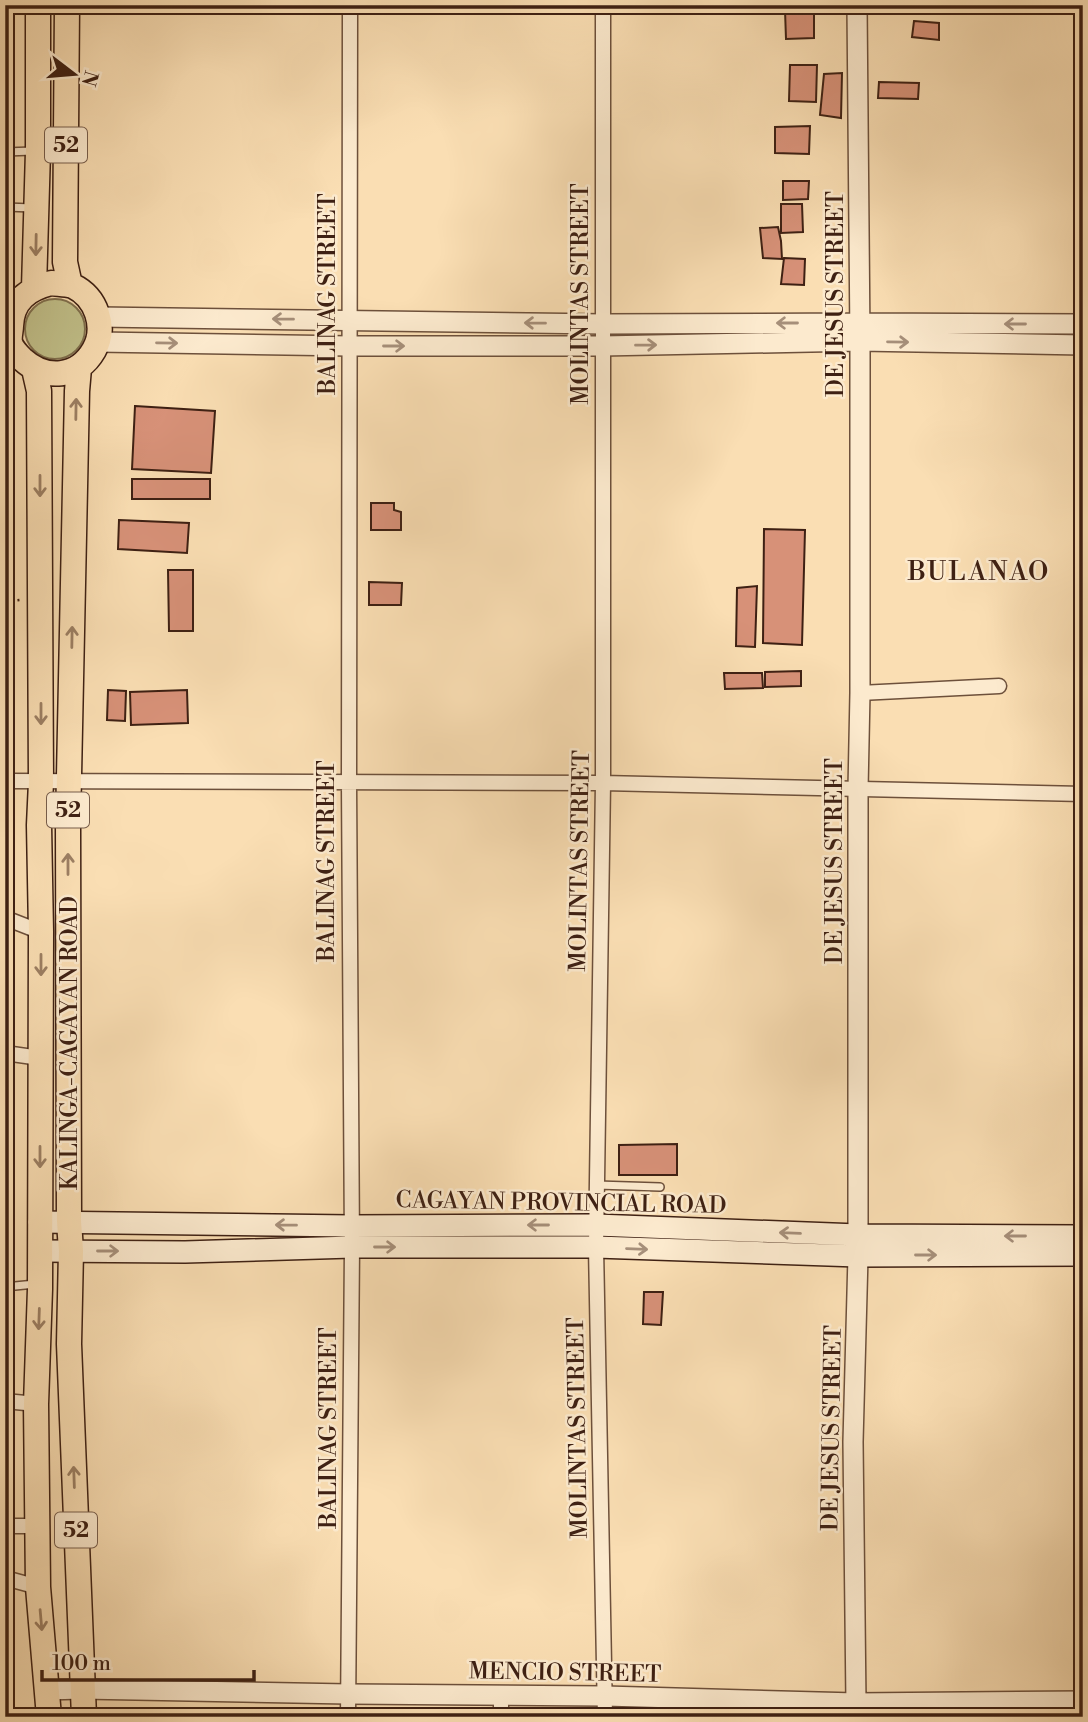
<svg xmlns="http://www.w3.org/2000/svg" width="1088" height="1722" font-family="'Libre Bodoni',serif">
	<style>
		.green { fill: #c1c08a; stroke: #80704e; stroke-width: 2 }
		.building { fill: #d79178; stroke: #3e2013; stroke-width: 2 }
		.lines { fill: none; stroke-linecap: round; stroke-linejoin: round }
		.service-casing { stroke: #6d503b; stroke-width: 10 }
		.minor-casing { stroke: #6d503b; stroke-width: 17 }
		.tertiary-casing { stroke: #6d503b; stroke-width: 22 }
		.secondary-casing { stroke: #3e2013; stroke-width: 24 }
		.trunk-casing { stroke: #3e2013; stroke-width: 27 }
		.path { stroke: #3e2013; stroke-width: 2.5; stroke-dasharray: 2 3.5; stroke-linecap: butt }
		.service { stroke: #fceace; stroke-width: 7 }
		.minor { stroke: #fceace; stroke-width: 14 }
		.tertiary { stroke: #fceace; stroke-width: 19 }
		.secondary { stroke: #fceace; stroke-width: 21 }
		.trunk { stroke: #fadeb3; stroke-width: 24 }
		.oneway { stroke: #9c7f63 }
		.oneway2 { stroke: #a68f7a }
		.labels { text-anchor: middle; stroke-width: 5; stroke-linejoin: round; paint-order: stroke }
		.shield { fill: #fceace; stroke: #775d4b; stroke-width: 2 }
		.shield-label { font-size: 21px; font-weight: bold; fill: #3e2013 }
		.street-label { font-size: 23px; fill: #3e2013; stroke: #fceace }
		.quarter-label { font-size: 26px; letter-spacing: 2px; fill: #3e2013; stroke: #fceace }
	</style>
	<rect width="100%" height="100%" fill="#fadeb3"/>
	<filter id="stains"><feTurbulence type="fractalNoise" baseFrequency=".00286" numOctaves="4"/><feColorMatrix values="0 0 0 0 .2 0 0 0 0 .09 0 0 0 0 .02 0 0 0 .5 -.17"/></filter>
	<radialGradient id="worn" r=".72"><stop offset=".6" stop-color="#630" stop-opacity="0"/><stop offset="1" stop-color="#630" stop-opacity=".3"/></radialGradient>
	<!-- green -->
	<path class="green" d="M25 329a30 30 0 1 1 60 0a30 30 0 1 1-60 0Z"/>
	<!-- building -->
	<path class="building" d="M785 10H814V38L786 39Z
		M914 21 939 23V40L912 37Z
		M790 65H817L816 102 789 101Z
		M842 73 841 118 820 115 824 74Z
		M879 82 919 83 918 99 878 98Z
		M810 126 809 154 775 153V127Z
		M783 181H809L808 199 783 200Z
		M781 204H802L803 232 781 233Z
		M778 227 781 241 782 259 763 258 760 228Z
		M784 258 805 259 804 285 781 284Z
		M135 406 215 411 211 473 132 469Z
		M132 479H210V499H132Z
		M371 503H394V510L401 512V530H371Z
		M119 520 189 523 187 553 118 549Z
		M764 529 805 530 802 645 763 643Z
		M168 570H193V631H169Z
		M369 582 402 583 401 605H369Z
		M757 586 755 647 736 646 737 588Z
		M801 671V686L765 687V672Z
		M724 673H762L763 688 725 689Z
		M108 690 126 691 125 721 107 720Z
		M187 690 188 723 131 725 130 692Z
		M677 1144V1175H619V1145Z
		M644 1292H663L661 1325 643 1324Z"/>
	<g class="lines">
		<defs>
			<path id="service" d="M5 152 33 151
				M5 207 33 208
				M597 1185 660 1187
				M5 1287 35 1284"/>
			<path id="minor" d="M603 5V783L596 1247 605 1717
				M860 693 999 686
				M5 781 603 783 1083 794
				M5 918 41 932
				M5 1053 40 1058
				M5 1401 36 1404
				M5 1526H37
				M5 1578 38 1587
				M501 1695V1717
				M348 1717 352 1247 349 783 350 5"/>
			<path id="tertiary" d="M99 317 604 324 860 323 1083 324
				M98 342 350 346H602L860 341 1083 345
				M46 1690 82 1689 348 1694 605 1696 856 1703 1083 1701
				M856 1703 853 1442 858 1256V789L860 693V341L857 5"/>
			<path id="secondary" d="M39 1222 351 1226 596 1225 858 1235 1083 1236
				M40 1251 185 1252 352 1247H596L858 1256 1083 1255"/>
			<path id="trunk" d="M67 5 65 262 70 285
				M51 283C58 284 66 284 73 286 96 297 107 327 94 350 78 378 46 381 22 359 18 355 11 347 10 342 9 337 11 330 11 326 12 300 28 289 51 283Z
				M34 288 38 151V5
				M79 368 77 391 68 824 69 1221 71 1251 69 1344 84 1717
				M34 369 39 391 41 782 39 825 41 932 40 1289 36 1404 38 1587 49 1717"/>
		</defs>
		<!-- service casing -->
		<use href="#service" class="service-casing"/>
		<!-- minor casing -->
		<use href="#minor" class="minor-casing"/>
		<!-- tertiary casing -->
		<use href="#tertiary" class="tertiary-casing"/>
		<!-- secondary casing -->
		<use href="#secondary" class="secondary-casing"/>
		<!-- trunk casing -->
		<use href="#trunk" class="trunk-casing"/>
		<!-- path -->
		<path class="path" d="M12 601 20 600"/>
		<!-- service -->
		<use href="#service" class="service"/>
		<!-- minor -->
		<use href="#minor" class="minor"/>
		<!-- tertiary -->
		<use href="#tertiary" class="tertiary"/>
		<!-- secondary -->
		<use href="#secondary" class="secondary"/>
		<!-- trunk -->
		<use href="#trunk" class="trunk"/>
	</g>
	<!-- one-way arrows -->
	<defs><path id="oneway-shaft" d="M-6 0H5M1.5-3L5.5 0L1.5 3" fill="none" stroke-width="1.6" stroke-linecap="round" stroke-linejoin="round" transform="scale(1.75)"/></defs>
	<g class="oneway">
		<use href="#oneway-shaft" transform="translate(36 245) rotate(91)"/>
		<use href="#oneway-shaft" transform="translate(76 409) rotate(-89)"/>
		<use href="#oneway-shaft" transform="translate(40 486) rotate(90)"/>
		<use href="#oneway-shaft" transform="translate(72 637) rotate(-89)"/>
		<use href="#oneway-shaft" transform="translate(41 714) rotate(90)"/>
		<use href="#oneway-shaft" transform="translate(68 864) rotate(-90)"/>
		<use href="#oneway-shaft" transform="translate(41 965) rotate(90)"/>
		<use href="#oneway-shaft" transform="translate(40 1157) rotate(90)"/>
		<use href="#oneway-shaft" transform="translate(39 1319) rotate(92)"/>
		<use href="#oneway-shaft" transform="translate(74 1477) rotate(-92)"/>
		<use href="#oneway-shaft" transform="translate(41 1620) rotate(85)"/>
	</g>
	<g class="oneway2">
		<use href="#oneway-shaft" transform="translate(283 319) rotate(-179)"/>
		<use href="#oneway-shaft" transform="translate(535 323) rotate(-179)"/>
		<use href="#oneway-shaft" transform="translate(787 323) rotate(180)"/>
		<use href="#oneway-shaft" transform="translate(1015 324) rotate(-180)"/>
		<use href="#oneway-shaft" transform="translate(898 342) rotate(1)"/>
		<use href="#oneway-shaft" transform="translate(167 343) rotate(1)"/>
		<use href="#oneway-shaft" transform="translate(646 345) rotate(-1)"/>
		<use href="#oneway-shaft" transform="translate(394 346)"/>
		<use href="#oneway-shaft" transform="translate(286 1225) rotate(-179)"/>
		<use href="#oneway-shaft" transform="translate(538 1225) rotate(180)"/>
		<use href="#oneway-shaft" transform="translate(790 1233) rotate(-178)"/>
		<use href="#oneway-shaft" transform="translate(1015 1236) rotate(-180)"/>
		<use href="#oneway-shaft" transform="translate(385 1247)"/>
		<use href="#oneway-shaft" transform="translate(637 1249) rotate(2)"/>
		<use href="#oneway-shaft" transform="translate(108 1251)"/>
		<use href="#oneway-shaft" transform="translate(926 1255)"/>
	</g>
	<g class="labels">
		<!-- shield labels -->
		<g class="shield">
			<rect x="45" y="127.5" width="42" height="35" rx="5"/>
			<rect x="47" y="792.5" width="42" height="35" rx="5"/>
			<rect x="55" y="1512.5" width="42" height="35" rx="5"/>
		</g>
		<g class="shield-label">
			<text x="66" y="152">52</text>
			<text x="68" y="817">52</text>
			<text x="76" y="1537">52</text>
		</g>
		<!-- street labels -->
		<g class="street-label">
			<text transform="translate(327 294) rotate(-90)" y="8">BALINAG STREET</text>
			<text transform="translate(580 294) rotate(-90)" y="8">MOLINTAS STREET</text>
			<text transform="translate(835 294) rotate(-90)" y="8">DE JESUS STREET</text>
			<text transform="translate(326 861) rotate(-90)" y="8">BALINAG STREET</text>
			<text transform="translate(579 861) rotate(-89)" y="8">MOLINTAS STREET</text>
			<text transform="translate(834 861) rotate(-90)" y="8">DE JESUS STREET</text>
			<text transform="translate(69 1043) rotate(-90)" y="8">KALINGA-CAGAYAN ROAD</text>
			<text transform="translate(561 1202) rotate(1)" y="8">CAGAYAN PROVINCIAL ROAD</text>
			<text transform="translate(328 1428) rotate(-90)" y="8">BALINAG STREET</text>
			<text transform="translate(577 1428) rotate(-91)" y="8">MOLINTAS STREET</text>
			<text transform="translate(831 1428) rotate(-89)" y="8">DE JESUS STREET</text>
			<text transform="translate(565 1672) rotate(1)" y="8">MENCIO STREET</text>
		</g>
		<!-- quarter labels -->
		<g class="quarter-label">
			<text x="979" y="580">BULANAO</text>
		</g>
	</g>
	<!-- margin -->
	<rect width="1088" height="1722" fill="none" stroke="#fadeb3" stroke-width="28"/>
	<rect x="7" y="7" width="1074" height="1708" fill="none" stroke="#3e2013" stroke-width="3.5"/>
	<rect x="14" y="14" width="1060" height="1694" fill="none" stroke="#3e2013" stroke-width="2"/>
	<!-- north arrow -->
	<g transform="translate(74 74) rotate(106)" stroke="#fceace" stroke-width="5" paint-order="stroke">
	<path d="M0-5L12 26L0 18L-12 26Z" fill="#3e2013"/>
	<text y="-10" font-size="19" font-weight="bold" text-anchor="middle" fill="#3e2013">N</text>
	</g>
	<!-- scale -->
	<path d="M42 1670v10h212v-10" fill="none" stroke="#3e2013" stroke-width="3.5"/>
	<text x="52" y="1670" font-size="21" fill="#3e2013" stroke="#fceace" stroke-width="5" paint-order="stroke">100 m</text>
	<rect width="100%" height="100%" filter="url(#stains)"/>
	<rect width="100%" height="100%" fill="url(#worn)"/>
</svg>
